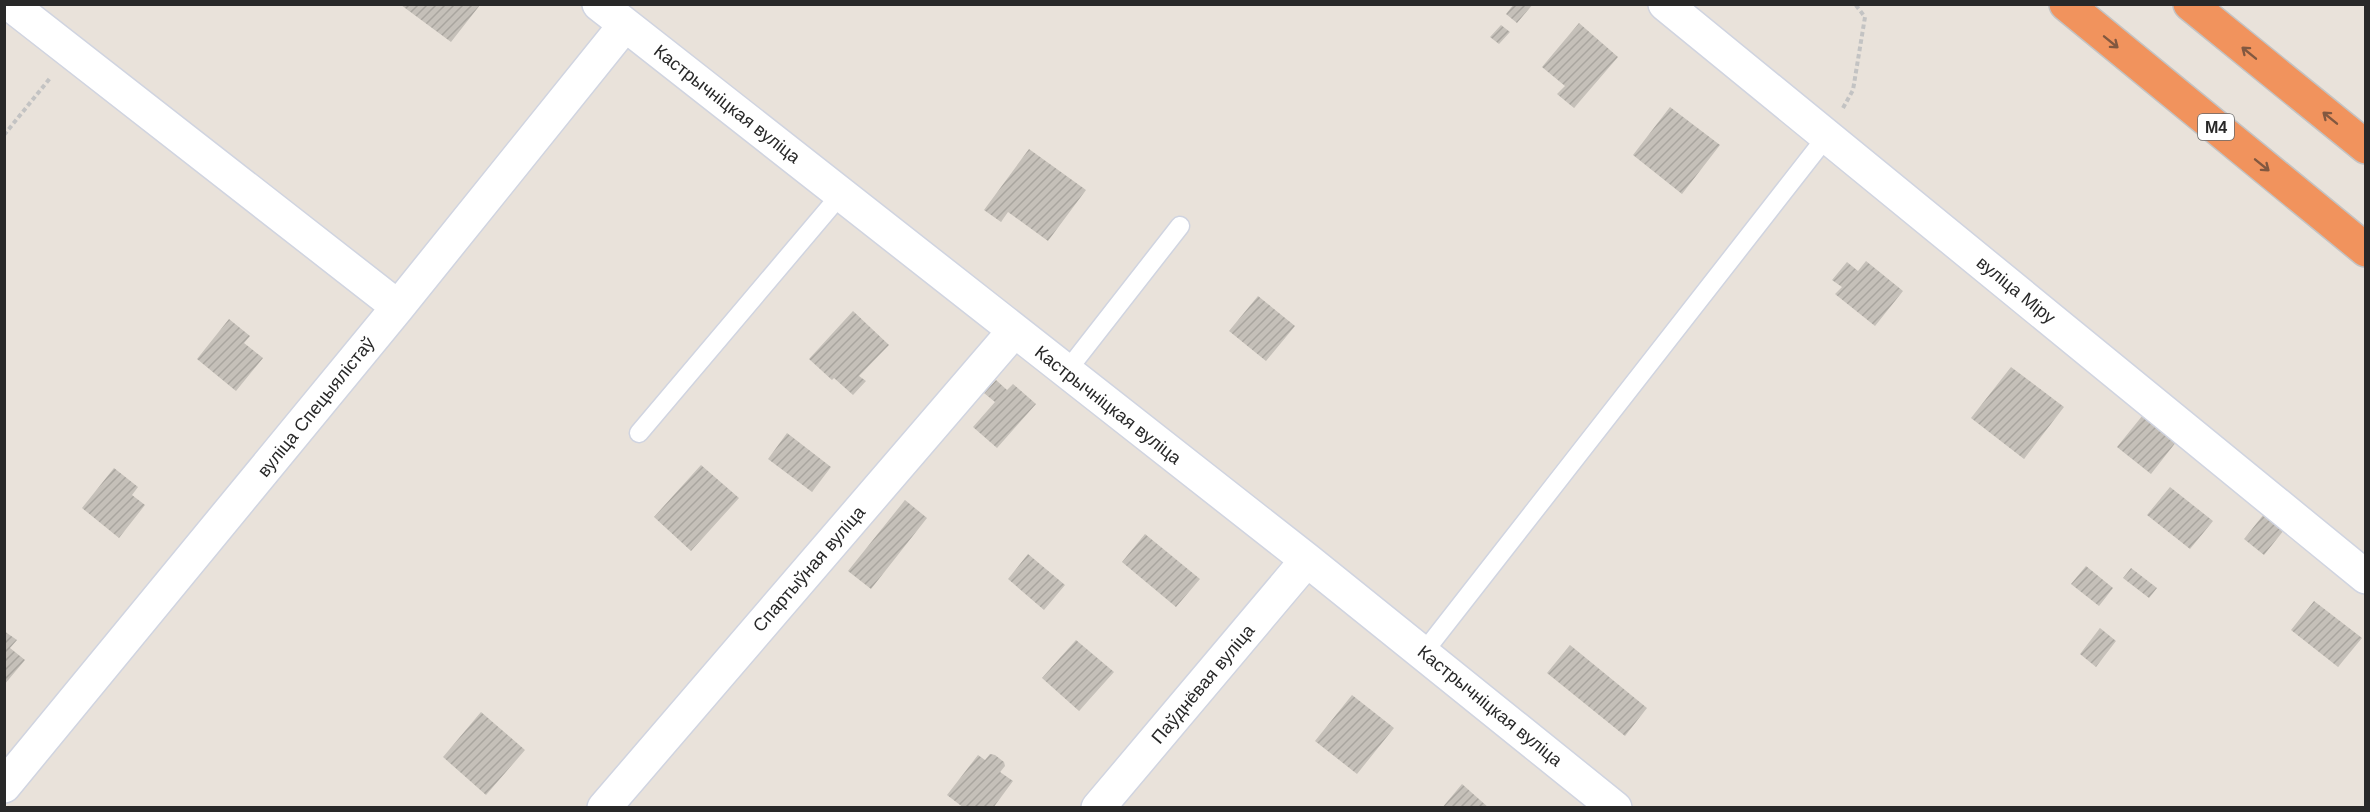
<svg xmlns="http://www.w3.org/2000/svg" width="2370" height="812" font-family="Helvetica,sans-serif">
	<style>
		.building { fill: url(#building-hatch) }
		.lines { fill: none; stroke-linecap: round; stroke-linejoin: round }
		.lane-casing { stroke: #d0d4e0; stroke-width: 21 }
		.street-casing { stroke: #d0d4e0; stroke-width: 36 }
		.highway-casing { stroke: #c3c3c3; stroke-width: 36 }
		.path { stroke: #c3c3c3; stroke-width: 4; stroke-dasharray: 4.5 3; stroke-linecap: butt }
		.lane { stroke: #fff; stroke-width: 18 }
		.street { stroke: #fff; stroke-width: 33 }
		.highway { stroke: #f1935d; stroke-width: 33 }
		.oneway { stroke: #825840 }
		.labels { text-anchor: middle; stroke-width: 4.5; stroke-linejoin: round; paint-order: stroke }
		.shield { fill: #fff; stroke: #686868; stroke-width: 1.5 }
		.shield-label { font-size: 16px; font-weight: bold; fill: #282828 }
		.street-label { font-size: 18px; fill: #282828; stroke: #fff }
	</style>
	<defs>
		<pattern id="building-hatch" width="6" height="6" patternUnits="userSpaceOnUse" patternTransform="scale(1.5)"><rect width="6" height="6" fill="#c5c0b9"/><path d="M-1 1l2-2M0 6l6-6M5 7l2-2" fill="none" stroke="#a9a59f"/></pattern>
	</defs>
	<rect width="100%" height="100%" fill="#e9e2da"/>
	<!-- building -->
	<path class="building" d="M1514 4H1533L1517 23 1506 14Z
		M401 5H480L451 42Z
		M1579 23 1618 57 1574 108 1557 94 1565 86 1542 67Z
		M1501 25 1510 32 1499 44 1490 37Z
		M1670 107 1720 145 1682 194 1633 155Z
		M1029 149 1086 190 1048 241 1008 212 1001 222 984 210Z
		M1866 261 1903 291 1875 326 1835 294 1842 287 1832 280 1847 262 1858 271Z
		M1258 296 1295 326 1266 361 1229 331Z
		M853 311 889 345 859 376 866 381 853 395 834 378 832 380 809 359Z
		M229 319 250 336 244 343 263 358 236 391 197 359Z
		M2011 367 2064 407 2024 459 1971 418Z
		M996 380 1007 390 1013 384 1036 404 997 448 973 427 995 402 984 393Z
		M2147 410 2180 437 2151 474 2117 447Z
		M787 433 831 467 812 492 768 459Z
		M701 465 739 498 691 551 654 517Z
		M114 468 138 487 132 495 145 505 119 538 82 508Z
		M2170 487 2213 521 2190 549 2147 515Z
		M905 500 927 518 871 589 848 571Z
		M2268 509 2288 525 2264 555 2244 539Z
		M1145 534 1200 579 1176 607 1122 562Z
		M1028 554 1065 585 1044 610 1008 579Z
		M2086 566 2113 588 2099 606 2071 584Z
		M2131 568 2157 588 2149 598 2123 578Z
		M2314 601 2362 638 2338 667 2291 630Z
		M2100 628 2116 641 2096 667 2080 654Z
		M4 631 17 640 10 648 25 660 4 685Z
		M1076 640 1114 672 1079 711 1042 678Z
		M1570 645 1647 708 1625 736 1547 673Z
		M1352 695 1394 728 1357 774 1315 741Z
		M481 712 525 750 486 795 443 757Z
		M990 754 995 755 1004 762 1005 766 1000 772 1013 781 993 808H964L947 795 978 755 985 760Z
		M1462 784 1489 808H1442Z"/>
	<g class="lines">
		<defs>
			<path id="lane" d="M1066 372 1180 226
				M639 433 842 193
				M1424 652 1827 136"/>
			<path id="street" d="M10 4 398 307
				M599 4 1307 560 1615 808
				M1665 4 2366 577
				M4 786 398 307 625 25
				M604 808 1014 331
				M1098 808 1307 560"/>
			<path id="highway" d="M2066 4 2366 250
				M2190 4 2366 147"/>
		</defs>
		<!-- lane casing -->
		<use href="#lane" class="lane-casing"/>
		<!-- street casing -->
		<use href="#street" class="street-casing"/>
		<!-- highway casing -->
		<use href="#highway" class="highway-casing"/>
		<!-- path -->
		<path class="path" d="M1843 108 1853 90 1865 17 1855 4
			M4 135 51 77"/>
		<!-- lane -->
		<use href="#lane" class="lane"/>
		<!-- street -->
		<use href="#street" class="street"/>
		<!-- highway -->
		<use href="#highway" class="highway"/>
	</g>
	<!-- one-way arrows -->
	<defs><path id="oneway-shaft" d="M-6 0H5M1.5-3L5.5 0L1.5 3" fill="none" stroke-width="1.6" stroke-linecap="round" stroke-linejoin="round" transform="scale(1.5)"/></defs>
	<g class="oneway">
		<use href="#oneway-shaft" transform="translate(2111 42) rotate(39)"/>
		<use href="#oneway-shaft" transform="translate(2249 53) rotate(-141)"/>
		<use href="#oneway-shaft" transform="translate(2330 118) rotate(-141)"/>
		<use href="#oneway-shaft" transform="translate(2262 165) rotate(39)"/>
	</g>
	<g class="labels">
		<!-- shield labels -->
		<rect class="shield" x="2198" y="114" width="36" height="26" rx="4.5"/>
		<g class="shield-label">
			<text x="2216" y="133">М4</text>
		</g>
		<!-- street labels -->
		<g class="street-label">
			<text transform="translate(727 104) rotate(38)" y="6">Кастрычніцкая вуліца</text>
			<text transform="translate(2016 290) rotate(39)" y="6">вуліца Міру</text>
			<text transform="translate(1108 405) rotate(38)" y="6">Кастрычніцкая вуліца</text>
			<text transform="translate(316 407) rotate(-51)" y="6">вуліца Спецыялістаў</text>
			<text transform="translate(809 569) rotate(-49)" y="6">Спартыўная вуліца</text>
			<text transform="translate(1203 684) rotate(-50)" y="6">Паўднёвая вуліца</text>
			<text transform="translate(1490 706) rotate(39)" y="6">Кастрычніцкая вуліца</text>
		</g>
	</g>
	<!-- border -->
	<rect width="2370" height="812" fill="none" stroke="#282828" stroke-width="12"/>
</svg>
